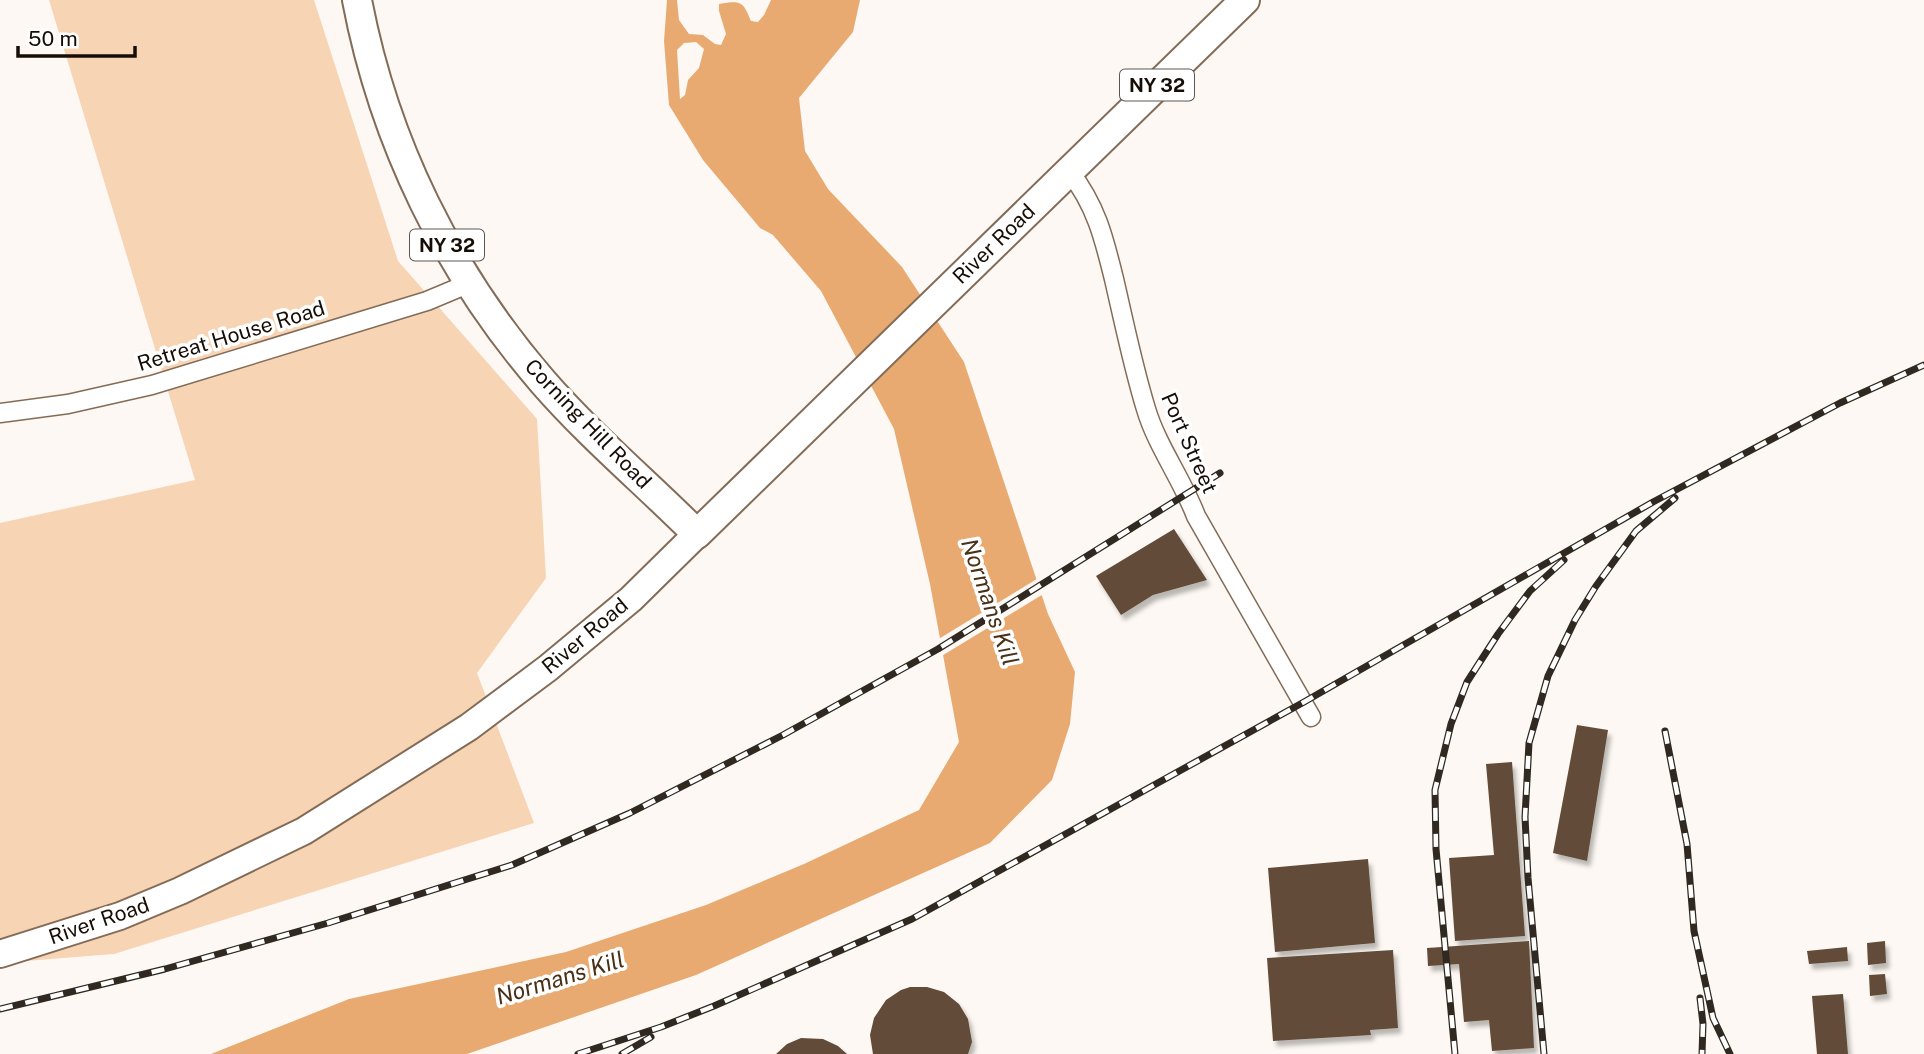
<svg xmlns="http://www.w3.org/2000/svg" width="1924" height="1054" font-family="'Public Sans',sans-serif">
	<style>
		.green { fill: #f7d4b4 }
		.water { fill: #e8aa70; fill-rule: evenodd }
		.pier { fill: #fdf8f3 }
		.building { fill: #624c38; filter: url(#shadow) }
		.lines { fill: none; stroke-linecap: round; stroke-linejoin: round }
		.street-casing { stroke: #836c57; stroke-width: 21 }
		.secondary-casing { stroke: #836c57; stroke-width: 30 }
		.primary-casing { stroke: #836c57; stroke-width: 32 }
		.street { stroke: #fff; stroke-width: 18 }
		.secondary { stroke: #fff; stroke-width: 26 }
		.primary { stroke: #fff; stroke-width: 28 }
		.rail-casing { stroke: #302921; stroke-width: 7 }
		.rail { stroke: #fff; stroke-width: 4.5; stroke-dasharray: 13; stroke-linecap: butt }
		.labels { text-anchor: middle; stroke-width: 7; stroke-linejoin: round; paint-order: stroke }
		.shield { fill: #fff; stroke: #5c5651; stroke-width: 2 }
		.shield-label { font-size: 19px; font-weight: bold; fill: #160e06 }
		.street-label { font-size: 21px; fill: #160e06; stroke: #fff }
		.water-label { font-size: 23px; font-style: italic; fill: #4a3017; stroke: #fff }
	</style>
	<defs>
		<filter id="shadow"><feDropShadow dx="3.5" dy="5.5" stdDeviation="2" flood-color="#0004"/></filter>
	</defs>
	<rect width="100%" height="100%" fill="#fdf8f3"/>
	<!-- green -->
	<path class="green" d="M49 0H314L398 261 537 419 546 578 477 673 534 823 114 954 0 963V523L195 480Z"/>
	<!-- water -->
	<path class="water" d="M667 0H677L679 20 689 34 703 35 715 44 721 45 726 34 719 11V4C742 0 743 2 751 21L758 22 764 15 771 0H860L853 32 799 98 805 151 828 189 902 267 964 362 1048 614 1075 672 1070 724 1052 780 990 843 696 975 467 1054H211L349 999 566 952 706 905 804 864 919 810 959 742 930 584 894 429 821 291 773 235 760 228 703 160 669 105 664 41ZM696 42 704 49 699 68 688 80 685 95 680 99 677 50 684 43Z"/>
	<!-- pier -->
	<path class="pier" d="M1040 577 1045 593 940 657 937 640Z"/>
	<!-- building -->
	<path class="building" d="M1174 529 1207 580 1153 595 1121 615 1096 576Z
		M1577 725 1608 730 1587 861 1553 853Z
		M1512 762 1525 936 1455 941 1449 858 1494 855 1486 764Z
		M1368 859 1375 943 1275 952 1268 868Z
		M1529 941 1534 1048 1492 1051 1489 1020 1464 1022 1459 964 1428 966 1427 948Z
		M1885 941 1886 963 1868 965 1867 943Z
		M1847 947 1848 961 1809 964 1807 951Z
		M1393 950 1398 1028 1370 1030 1371 1035 1273 1041 1267 958Z
		M1885 974 1887 994 1870 996 1869 975Z
		M910 987H927L944 992 959 1004 968 1019 972 1042 968 1054H873L870 1035 874 1018 886 1000 901 990Z
		M1843 994 1848 1054H1817L1812 996Z
		M801 1038 823 1039 838 1046 847 1054H776L787 1044Z"/>
	<g class="lines">
		<defs>
			<path id="street" d="M1069 171C1096 205 1104 238 1114 279 1124 322 1133 367 1146 409 1157 446 1182 479 1196 516L1311 717
				M0 413 68 404 152 385 427 301 470 283"/>
			<path id="secondary" d="M0 954 120 916 180 891 304 831 469 727 548 668 631 599 697 534"/>
			<path id="primary" d="M357 0C384 142 448 272 543 382 590 436 646 483 697 534L1245 0"/>
		</defs>
		<!-- street casing -->
		<use href="#street" class="street-casing"/>
		<!-- secondary casing -->
		<use href="#secondary" class="secondary-casing"/>
		<!-- primary casing -->
		<use href="#primary" class="primary-casing"/>
		<!-- street -->
		<use href="#street" class="street"/>
		<!-- secondary -->
		<use href="#secondary" class="secondary"/>
		<!-- primary -->
		<use href="#primary" class="primary"/>
		<defs>
			<path id="rail" d="M1665 731 1687 844 1694 931 1713 1018 1730 1054
				M1700 998 1703 1024 1702 1054
				M0 1009 165 969 328 923 512 865 630 813 783 735 938 649 1220 473
				M578 1054 661 1027 714 1006 912 919 1304 702 1653 502 1840 403 1924 365
				M622 1054 651 1037
				M1455 1054 1436 849 1435 790 1451 724 1467 682 1498 634 1530 591 1564 560
				M1544 1054 1528 878 1525 817 1529 743 1548 676 1575 620 1596 586 1636 531 1675 498"/>
		</defs>
		<!-- rail casing -->
		<use href="#rail" class="rail-casing"/>
		<!-- rail -->
		<use href="#rail" class="rail"/>
	</g>
	<g class="labels">
		<!-- shield labels -->
		<g class="shield">
			<rect x="1120" y="69.5" width="74" height="31" rx="5"/>
			<rect x="410" y="229.5" width="74" height="31" rx="5"/>
		</g>
		<g class="shield-label">
			<text x="1157" y="92">NY 32</text>
			<text x="447" y="252">NY 32</text>
		</g>
		<!-- street labels -->
		<g class="street-label">
			<text transform="translate(994 244) rotate(-44)" y="7">River Road</text>
			<text transform="translate(231 336) rotate(-17)" y="7">Retreat House Road</text>
			<text transform="translate(588 424) rotate(46)" y="7">Corning Hill Road</text>
			<text transform="translate(1189 443) rotate(66)" y="7">Port Street</text>
			<text transform="translate(585 636) rotate(-40)" y="7">River Road</text>
			<text transform="translate(99 921) rotate(-19)" y="7">River Road</text>
		</g>
		<!-- water labels -->
		<g class="water-label">
			<text transform="translate(990 602) rotate(71)" y="8">Normans Kill</text>
			<text transform="translate(560 978) rotate(-17)" y="8">Normans Kill</text>
		</g>
	</g>
	<!-- scale -->
	<path d="M18 46v10h117v-10" fill="none" stroke="#160e06" stroke-width="3.5"/>
	<text x="28" y="46" font-size="21" fill="#160e06" stroke="#ffffff" stroke-width="5" paint-order="stroke">50 m</text>
</svg>
